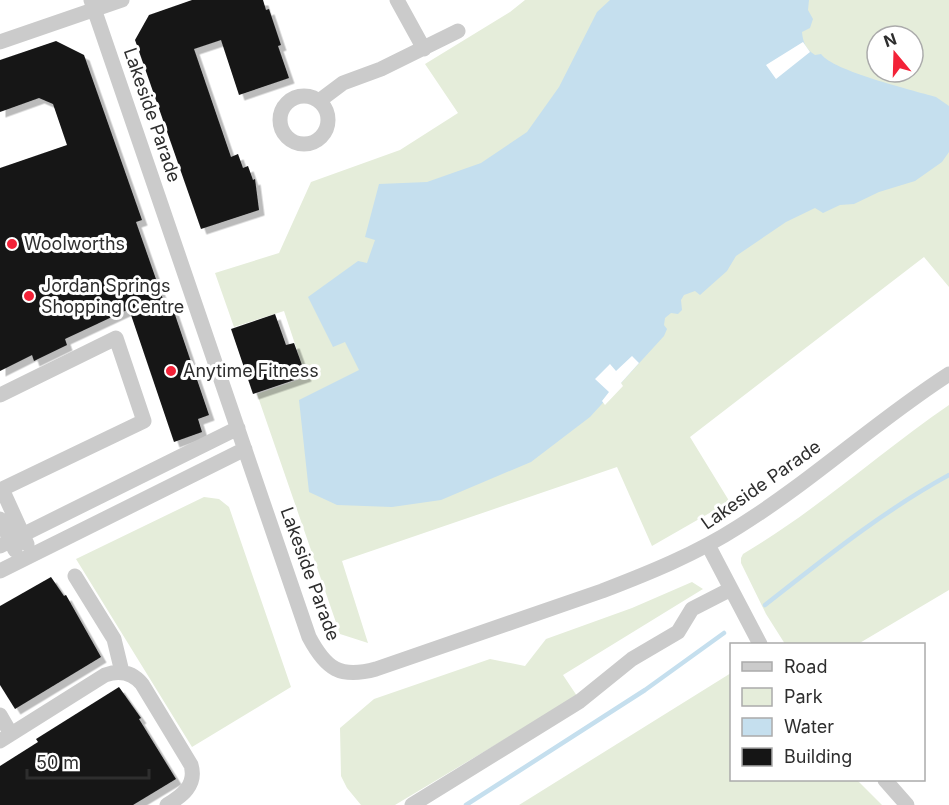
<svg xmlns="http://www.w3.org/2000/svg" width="949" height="805" font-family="Inter,sans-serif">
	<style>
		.green { fill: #e5edda; fill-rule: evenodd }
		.water { fill: #c5dfee }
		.pier { fill: #fff }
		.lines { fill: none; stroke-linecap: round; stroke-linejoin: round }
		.stream { stroke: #c5dfee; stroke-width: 4.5 }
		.building { fill: #151515; filter: url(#shadow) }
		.minor { stroke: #cbcbcb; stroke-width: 15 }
		.poi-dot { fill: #f32238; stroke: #fff; stroke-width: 2 }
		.labels { text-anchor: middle; stroke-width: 6; stroke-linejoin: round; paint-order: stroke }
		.street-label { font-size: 18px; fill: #2e2e2e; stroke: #fff }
		.poi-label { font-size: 18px; fill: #2e2e2e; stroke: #fff; text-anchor: start }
	</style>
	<defs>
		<filter id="shadow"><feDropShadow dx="5.5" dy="5.5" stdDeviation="0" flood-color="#0004"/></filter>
	</defs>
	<rect width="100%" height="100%" fill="#fff"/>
	<!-- green -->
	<path class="green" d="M525 0H949V287L924 257 690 437 731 504 727 503 652 546 617 467 342 561 368 643 340 634 257 394 306 377 284 311 234 327 215 273 279 253 311 182 400 150 458 113 425 64 510 12ZM877 36H913V72H877Z
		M949 405V590L858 644H785L766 614 741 563V558L743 554C816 511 879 453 949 405Z
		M204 497 219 499 229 507 291 687 192 747 76 559Z
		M692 582 703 589 563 675 577 696 395 805H361L347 788 341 776 340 728 374 699 490 659 525 666 546 639 632 608Z
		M731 673 732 780H857L882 805H519Z"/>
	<!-- water -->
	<path class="water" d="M610 0H809L808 10 813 19 810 28 802 32C803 43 806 49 815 55L821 54C833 71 912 90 936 97L949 106V152L942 162 915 181 879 192 854 204 840 205 823 213 815 208 786 222 736 256 727 271 700 295 695 291 684 295 681 300 682 310 678 314 671 313 665 318 664 325 667 329 664 336 590 417 531 462 441 500 392 507 337 505 309 492 299 400 359 370 345 342 333 347 308 297 358 261 367 263 375 240 365 237 379 184 427 182 481 163 527 132 559 87 597 12Z"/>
	<!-- pier -->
	<path class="pier" d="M803 42 810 52 776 79 766 65Z
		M632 356 639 363 621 383 623 386 605 405 602 401 609 392 595 379 610 364 616 371Z"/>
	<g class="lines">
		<!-- stream -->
		<path class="stream" d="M765 605C825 558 883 511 949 475
			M466 805 645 690 724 633"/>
	</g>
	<!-- building -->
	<path class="building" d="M192 0H263L266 10 269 9 281 45 278 46 289 78 239 95 221 40 194 49 231 157 238 154 243 168 248 166 253 180 255 179 259 210 201 229 135 40 149 15Z
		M56 41 84 55 142 220 136 222 164 302 170 300 209 415 198 419 202 432 174 442 129 309 65 339 67 345 34 361 32 355 0 371V168L67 145 53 104 39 98 0 112V60Z
		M275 314 286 345 294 343 306 376 253 394 231 329Z
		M51 577 64 596 66 595 101 657 15 709 0 685V606Z
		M119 687 141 718 139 719 176 779 133 805H0V766L38 742 36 739Z"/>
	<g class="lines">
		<!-- minor -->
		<path class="minor" d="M91 0 309 637C326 669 340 679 376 669L602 591C649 573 696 554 738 527 812 481 876 421 949 374
			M397 0 424 49
			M0 42 122 0
			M280 120a24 24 0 1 1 48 0a24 24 0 1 1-48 0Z
			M319 101 343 83 381 69 458 31
			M0 395 116 338 144 421 0 490
			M2 489 27 544
			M0 519 15 550
			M708 545 760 644
			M0 546 238 428
			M0 571 245 449
			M75 576 114 639 122 672
			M0 715 11 734
			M0 741 105 675C119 670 132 672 142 684L191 765C197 785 182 796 167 805
			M885 780 907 805
			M412 805 580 701 632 659 678 632 692 609 731 589"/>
	</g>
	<!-- markers -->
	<g class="poi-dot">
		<circle cx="12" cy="244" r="6"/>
		<circle cx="29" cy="296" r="6"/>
		<circle cx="171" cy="371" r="6"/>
	</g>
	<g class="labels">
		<!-- street labels -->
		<g class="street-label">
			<text transform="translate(152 115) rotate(71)" y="6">Lakeside Parade</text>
			<text transform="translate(761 485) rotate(-35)" y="6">Lakeside Parade</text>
			<text transform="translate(310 574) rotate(70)" y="6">Lakeside Parade</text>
		</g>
		<!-- poi labels -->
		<g class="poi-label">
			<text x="24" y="250">Woolworths</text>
			<text x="41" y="292">Jordan Springs<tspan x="41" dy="21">Shopping Centre</tspan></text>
			<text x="183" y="377">Anytime Fitness</text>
		</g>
	</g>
	<!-- legend -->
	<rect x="730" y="643" width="195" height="138" fill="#ffffff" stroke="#ababab" stroke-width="1.5"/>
	<rect x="742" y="662" width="30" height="9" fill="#cbcbcb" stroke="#ababab" stroke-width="1.5"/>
	<text x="784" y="673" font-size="18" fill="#2e2e2e">Road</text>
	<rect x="742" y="688" width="30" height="18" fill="#e5edda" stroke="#ababab" stroke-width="1.5"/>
	<text x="784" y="703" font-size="18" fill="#2e2e2e">Park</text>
	<rect x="742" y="718" width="30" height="18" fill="#c5dfee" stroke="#ababab" stroke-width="1.5"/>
	<text x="784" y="733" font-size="18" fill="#2e2e2e">Water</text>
	<rect x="742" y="748" width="30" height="18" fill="#151515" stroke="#ababab" stroke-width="1.5"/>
	<text x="784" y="763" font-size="18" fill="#2e2e2e">Building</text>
	<!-- north arrow -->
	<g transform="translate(895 54) rotate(341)"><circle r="28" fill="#ffffff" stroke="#ababab" stroke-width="1.5"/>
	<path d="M0-4.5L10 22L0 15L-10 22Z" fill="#f32238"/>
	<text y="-9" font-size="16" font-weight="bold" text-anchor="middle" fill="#2e2e2e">N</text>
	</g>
	<!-- scale -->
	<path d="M27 769v9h122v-9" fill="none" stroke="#2e2e2e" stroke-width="3"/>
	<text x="36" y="769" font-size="18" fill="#2e2e2e" stroke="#ffffff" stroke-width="4.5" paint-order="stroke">50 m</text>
</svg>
